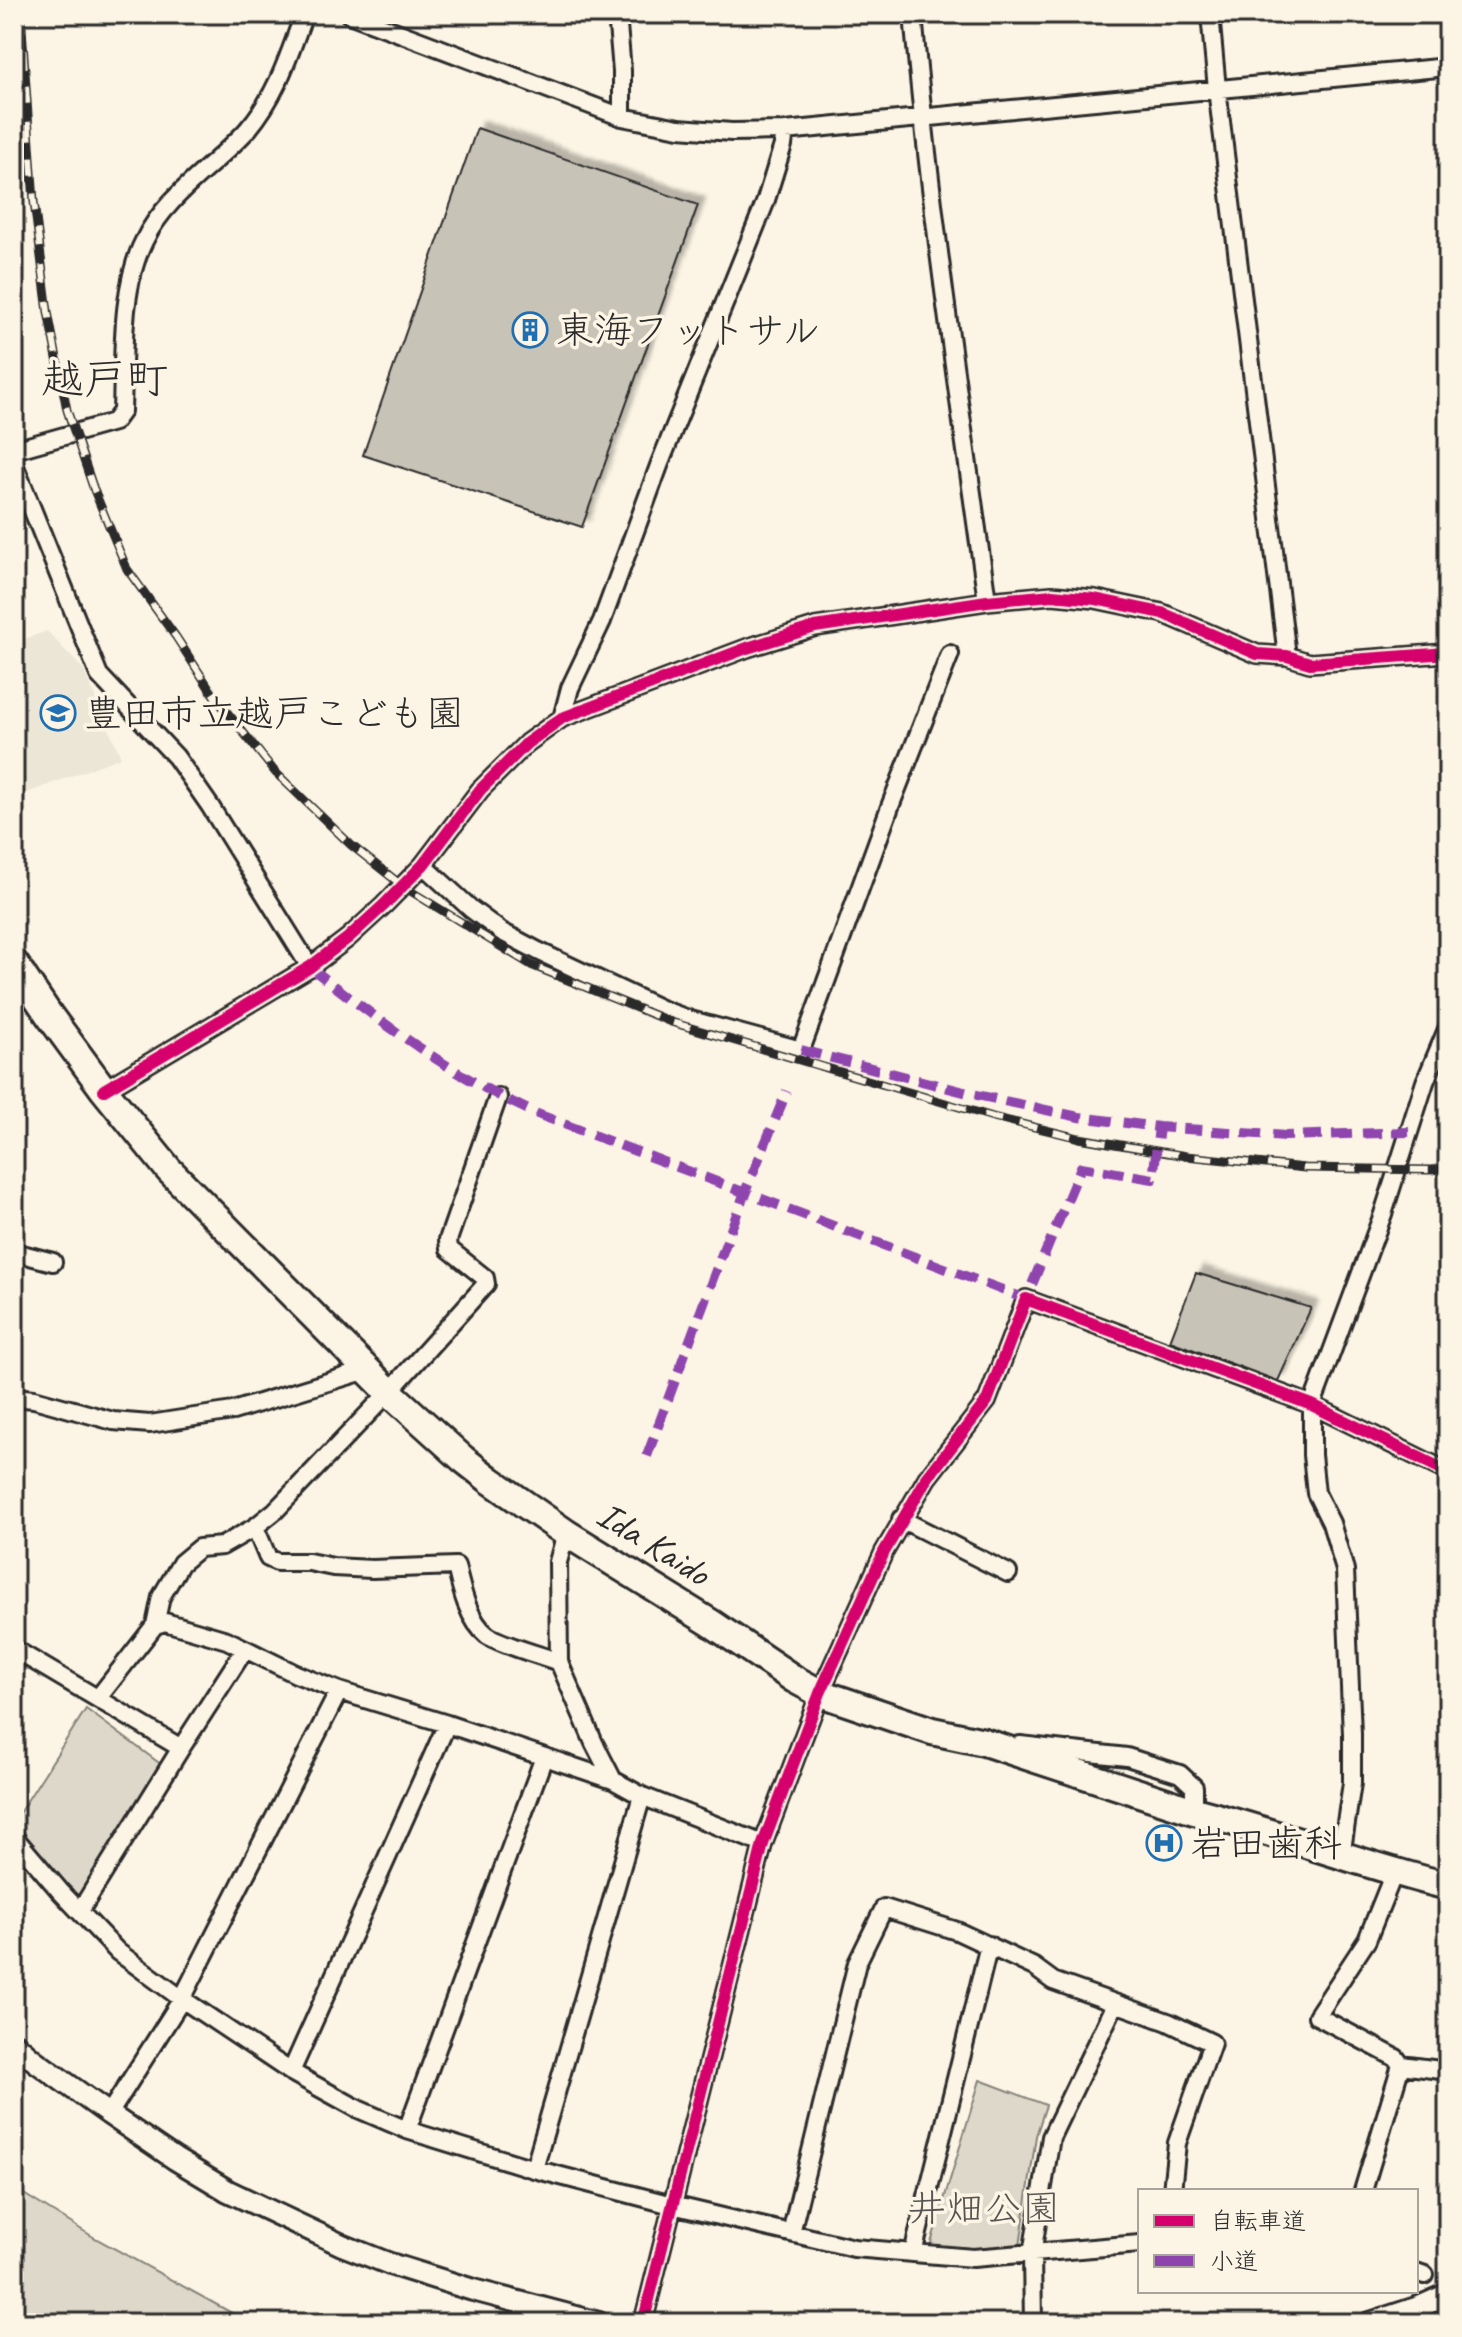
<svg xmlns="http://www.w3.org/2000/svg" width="1462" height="2337" font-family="Caveat,'Klee One',sans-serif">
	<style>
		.built { fill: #ece6d7 }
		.green { fill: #ded8ca; stroke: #84827a; stroke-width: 2 }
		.building { fill: #c8c3b7; stroke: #2b2b2b; stroke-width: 2; filter: url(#shadow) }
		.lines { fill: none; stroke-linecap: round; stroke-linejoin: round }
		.minor-casing { stroke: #2b2b2b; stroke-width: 22 }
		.tertiary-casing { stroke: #2b2b2b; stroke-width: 26 }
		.trunk-casing { stroke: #2b2b2b; stroke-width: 32 }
		.minor { stroke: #fcf5e5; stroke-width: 16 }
		.tertiary { stroke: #fcf5e5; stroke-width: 20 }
		.trunk { stroke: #fcf5e5; stroke-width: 26 }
		.rail-casing { stroke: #2b2b2b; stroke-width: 9 }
		.rail { stroke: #fcf5e5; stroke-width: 6; stroke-dasharray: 18; stroke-linecap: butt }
		.quiet { stroke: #8e44ad; stroke-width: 10; stroke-dasharray: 20 10; stroke-linecap: butt }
		.cycleway-casing { stroke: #fcf5e5; stroke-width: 17 }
		.cycleway { stroke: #d6006c; stroke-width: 12 }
		.labels { text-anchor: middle; stroke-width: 7; stroke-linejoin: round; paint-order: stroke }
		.poi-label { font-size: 38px; fill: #2b2b2b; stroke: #fcf5e5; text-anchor: start }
		.street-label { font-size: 38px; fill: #2b2b2b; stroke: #fcf5e5 }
		.park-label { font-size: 38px; fill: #585653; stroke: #fcf5e5 }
		.quarter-label { font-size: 42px; fill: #2b2b2b; stroke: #fcf5e5 }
	</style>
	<defs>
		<filter id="shadow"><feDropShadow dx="7" dy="-7" stdDeviation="2" flood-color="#0004"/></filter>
	</defs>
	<rect width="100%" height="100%" fill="#fcf5e5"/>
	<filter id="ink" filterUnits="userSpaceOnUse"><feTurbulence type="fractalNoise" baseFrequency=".0125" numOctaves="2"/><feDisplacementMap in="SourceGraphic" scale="16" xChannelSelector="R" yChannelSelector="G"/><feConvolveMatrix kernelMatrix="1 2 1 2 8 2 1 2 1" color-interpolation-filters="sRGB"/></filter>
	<g filter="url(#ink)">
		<!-- built -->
		<path class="built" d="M47 631 83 669 121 757 14 798V638L22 640Z"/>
		<!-- green -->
		<path class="green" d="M86 1709 166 1768 76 1906 14 1829V1821Z
			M980 2080 1046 2105 1036 2136 1019 2253 930 2246Z
			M14 2188 95 2238 250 2323H14Z"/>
		<!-- building -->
		<path class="building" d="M477 128 698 205 582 527 363 455Z
			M1196 1273 1311 1308 1278 1381 1170 1341Z"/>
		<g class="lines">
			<defs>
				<path id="minor" d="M349 14 622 117 679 128 732 132 785 131 1448 67
					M617 14 622 71V117
					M913 14C930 211 960 405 987 601
					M1210 14 1217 89 1287 656
					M14 450 114 422 122 411C124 359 120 288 144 241 166 195 215 166 248 129 277 95 289 55 304 14
					M14 464 99 675 176 757 210 806 310 967
					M562 718 570 688 602 621 660 463 765 203 783 145 785 131
					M423 865 471 909 502 932 538 951 661 1009 691 1020 801 1050 891 804 950 654
					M104 1090 310 967 348 938 384 905 423 865 480 790 527 743 562 718 747 648 815 627 987 601 1052 595 1095 599 1162 613 1257 654 1287 656 1310 663 1448 653
					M498 1097 448 1240 449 1249 485 1278 486 1284 389 1392 275 1511 255 1527 268 1558 277 1562H309L333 1567 372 1569 456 1566C461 1588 468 1620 487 1635 499 1644 543 1656 559 1662L594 1743 613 1780
					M14 1252 53 1262
					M14 1397 34 1399 113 1421 150 1424 233 1411 367 1370
					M901 1519 1008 1573
					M155 1625 161 1597 181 1563 199 1548 222 1546 255 1527
					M14 1649 181 1748
					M559 1662 558 1562 566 1533
					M98 1698 155 1625 165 1622 227 1640 296 1674 339 1691 447 1724 613 1780 642 1796 763 1844
					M1020 1745 1127 1757 1180 1774 1194 1787V1811
					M14 1837 60 1891 118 1952 182 1999 291 2072 358 2109 407 2130 534 2169 672 2205 854 2248 973 2258 1140 2244
					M1341 1856 1352 1783V1734L1345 1570 1331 1523 1316 1493 1312 1455V1405L1383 1214 1425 1082 1448 1027
					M80 1911 181 1748 245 1649
					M1401 2065 1448 2071
					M291 2072 447 1724
					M109 2114 182 1999 339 1691
					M407 2130 544 1757
					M534 2169 642 1796
					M1363 2191 1401 2065 1396 2058 1317 2016 1367 1940 1394 1873
					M791 2233 857 1963 884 1908 957 1931 1034 1967 1053 1981 1168 2022 1212 2043 1177 2143 1172 2191
					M913 2253 989 1945
					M1416 2272 1425 2275
					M1419 2307 1423 2323
					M643 2323 763 1844 820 1693 884 1552 927 1478 987 1401 1026 1299 1312 1405 1448 1472
					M1033 2323 1032 2254 1051 2137 1115 2004"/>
				<path id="tertiary" d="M14 2043 35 2061 109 2114 175 2159 228 2191 342 2245 390 2264 473 2290 599 2323
					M1370 2323 1419 2307 1448 2294"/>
				<path id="trunk" d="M14 963 49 1015 104 1090 169 1170 389 1392 463 1459 490 1480 566 1533 711 1623 794 1679 820 1693 932 1731 984 1742 1194 1811C1280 1833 1362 1865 1448 1886"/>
			</defs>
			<!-- minor casing -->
			<use href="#minor" class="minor-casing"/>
			<!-- tertiary casing -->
			<use href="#tertiary" class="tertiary-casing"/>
			<!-- trunk casing -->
			<use href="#trunk" class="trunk-casing"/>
			<!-- minor -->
			<use href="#minor" class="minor"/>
			<!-- tertiary -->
			<use href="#tertiary" class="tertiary"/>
			<!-- trunk -->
			<use href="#trunk" class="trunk"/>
			<defs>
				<path id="rail" d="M21 14 34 202 48 312 67 410 94 490 127 569 176 637 215 697 275 772 351 845 404 887 531 965 671 1022 993 1117 1079 1138 1186 1156 1305 1168 1431 1170 1448 1168"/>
			</defs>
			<!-- rail casing -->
			<use href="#rail" class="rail-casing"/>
			<!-- rail -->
			<use href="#rail" class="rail"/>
			<!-- quiet -->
			<path class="quiet" d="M310 967C382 1023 456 1079 540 1115L1026 1299 1081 1167 1153 1179 1159 1127
				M801 1050 972 1094 1079 1117 1159 1127 1286 1136 1409 1132
				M647 1456 745 1192 787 1091"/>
			<defs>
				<path id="cycleway" d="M104 1090 310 967 348 938 384 905 423 865 480 790 527 743 562 718 747 648 815 627 987 601 1052 595 1095 599 1162 613 1257 654 1287 656 1310 663 1448 653
					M643 2323 763 1844 820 1693 884 1552 927 1478 987 1401 1026 1299 1312 1405 1448 1472"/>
			</defs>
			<!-- cycleway casing -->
			<use href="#cycleway" class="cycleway-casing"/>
			<!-- cycleway -->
			<use href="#cycleway" class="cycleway"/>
		</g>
	</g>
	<!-- icons -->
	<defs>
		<symbol id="building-ring" viewBox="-11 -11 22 22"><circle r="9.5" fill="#fcf5e5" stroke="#1f6fb2" stroke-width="1.5"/><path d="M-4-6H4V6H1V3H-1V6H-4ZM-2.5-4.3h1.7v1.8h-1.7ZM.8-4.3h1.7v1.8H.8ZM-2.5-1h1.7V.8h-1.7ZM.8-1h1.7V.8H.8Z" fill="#1f6fb2"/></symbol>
		<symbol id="school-ring" viewBox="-11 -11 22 22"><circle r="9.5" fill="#fcf5e5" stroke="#1f6fb2" stroke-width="1.5"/><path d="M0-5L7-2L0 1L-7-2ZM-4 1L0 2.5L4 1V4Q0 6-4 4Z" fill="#1f6fb2"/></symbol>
		<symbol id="hospital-ring" viewBox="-11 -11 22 22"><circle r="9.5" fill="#fcf5e5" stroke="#1f6fb2" stroke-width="1.5"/><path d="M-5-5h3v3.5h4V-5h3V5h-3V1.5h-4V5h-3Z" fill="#1f6fb2"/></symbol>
	</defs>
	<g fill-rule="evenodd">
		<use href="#building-ring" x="510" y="310" width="40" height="40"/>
		<use href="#school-ring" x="38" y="693" width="40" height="40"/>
		<use href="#hospital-ring" x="1144" y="1823" width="40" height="40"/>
	</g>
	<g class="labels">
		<!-- poi labels -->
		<g class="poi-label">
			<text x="556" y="343">東海フットサル</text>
			<text x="84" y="726">豊田市立越戸こども園</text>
			<text x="1190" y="1856">岩田歯科</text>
		</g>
		<!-- street labels -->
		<g class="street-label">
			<text transform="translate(654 1543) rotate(32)" y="13">Ida Kaido</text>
		</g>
		<!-- park labels -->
		<g class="park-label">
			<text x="984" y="2221">井畑公園</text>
		</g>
		<!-- quarter labels -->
		<g class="quarter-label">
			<text x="105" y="393">越戸町</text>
		</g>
	</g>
	<!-- margin -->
	<rect width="1462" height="2337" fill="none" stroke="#fcf5e5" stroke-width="48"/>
	<rect x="24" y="24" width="1414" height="2289" fill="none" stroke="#2b2b2b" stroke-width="3" filter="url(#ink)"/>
	<!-- legend -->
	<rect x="1138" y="2189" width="280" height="104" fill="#fcf5e5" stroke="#a8a49b" stroke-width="2"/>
	<rect x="1154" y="2215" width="40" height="12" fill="#d6006c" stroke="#a8a49b" stroke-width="2"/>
	<text x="1210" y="2229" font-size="24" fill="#2b2b2b">自転車道</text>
	<rect x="1154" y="2255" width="40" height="12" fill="#8e44ad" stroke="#a8a49b" stroke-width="2"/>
	<text x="1210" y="2269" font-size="24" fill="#2b2b2b">小道</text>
</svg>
